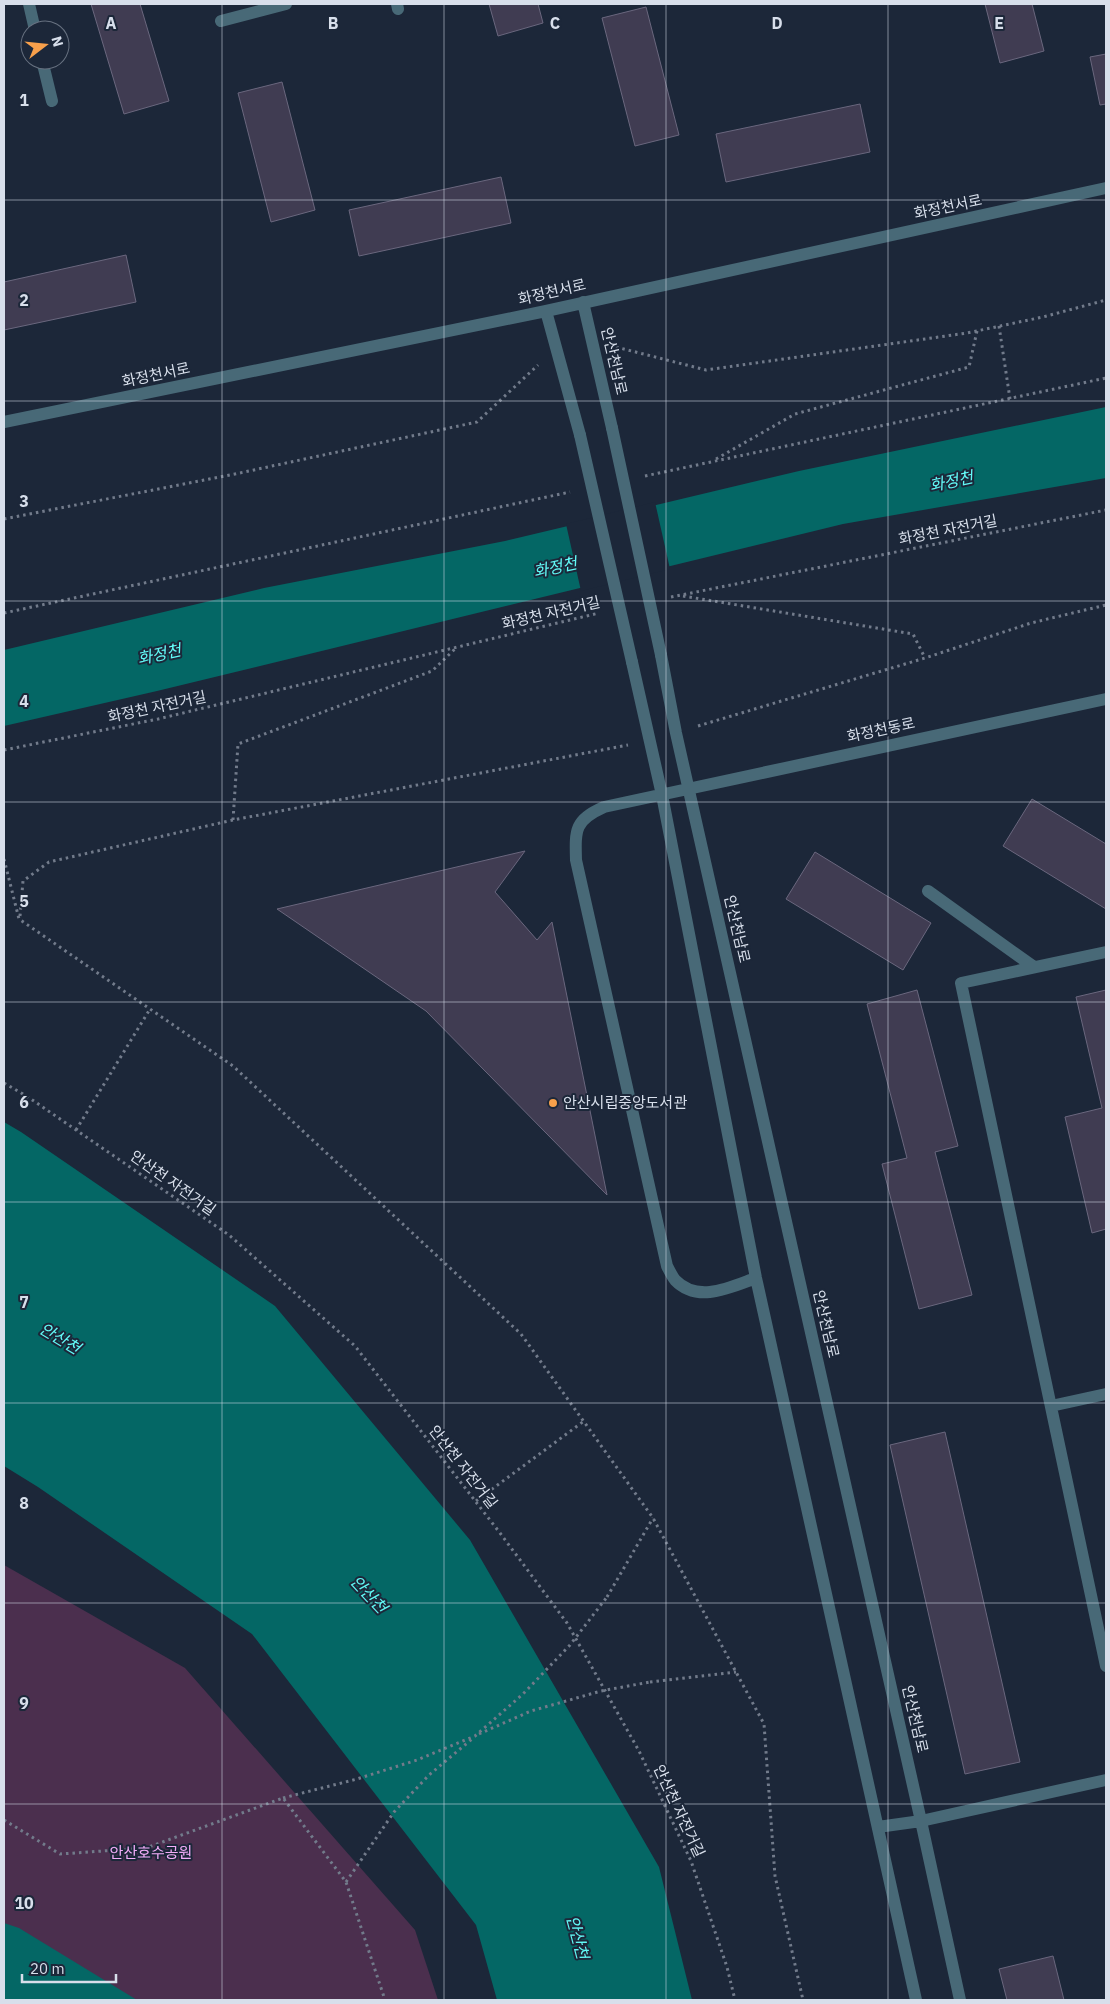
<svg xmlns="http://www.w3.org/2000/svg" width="1110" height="2004" font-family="'IBM Plex Sans','Noto Sans KR',sans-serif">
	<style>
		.green { fill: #4b2f4e }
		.water { fill: #046765 }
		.pier { fill: #1c2739 }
		.building { fill: #403c52; stroke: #6a677e }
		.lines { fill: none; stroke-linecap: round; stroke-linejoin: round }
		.path { stroke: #727b8b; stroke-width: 3; stroke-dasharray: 2.5 4; stroke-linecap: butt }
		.minor { stroke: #486977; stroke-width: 12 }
		.path-bridge { stroke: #727b8b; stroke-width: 3; stroke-dasharray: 2.5 4; stroke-linecap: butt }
		.minor-bridge { stroke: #486977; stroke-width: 12 }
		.grid { fill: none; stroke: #d8dfeb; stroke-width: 1; stroke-opacity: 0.55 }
		.poi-dot { fill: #f8a04b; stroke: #1c2739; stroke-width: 2 }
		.labels { text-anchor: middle; stroke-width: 4; stroke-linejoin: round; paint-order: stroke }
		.street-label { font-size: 15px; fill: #d8dfeb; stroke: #1c2739 }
		.poi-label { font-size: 15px; fill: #d8dfeb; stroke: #1c2739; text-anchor: start }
		.park-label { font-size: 15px; fill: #f3adf9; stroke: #1c2739 }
		.water-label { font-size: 16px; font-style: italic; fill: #62faf7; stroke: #1c2739 }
		.grid-label { font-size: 16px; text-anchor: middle; font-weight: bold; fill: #d8dfeb; stroke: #1c2739; stroke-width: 4; stroke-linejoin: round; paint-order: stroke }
	</style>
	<rect width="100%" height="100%" fill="#1c2739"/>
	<!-- green -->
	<path class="green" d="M4 1565 185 1668 415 1930 438 2000H4Z"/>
	<!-- water -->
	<path class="water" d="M1106 407V478L843 524 157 691 4 726V650L264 588 505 541 799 471Z
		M4 1122 21 1132 275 1306 470 1540 659 1867 692 2000H497L476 1925 252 1634 38 1487 4 1466Z
		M4 1923 19 1928 137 2000H4Z"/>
	<!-- pier -->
	<path class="pier" d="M655 502 670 569 581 591 566 524Z"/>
	<!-- building -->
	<path class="building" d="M91 4H140L169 101 124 114Z
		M489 4H538L543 23 498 36Z
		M985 4H1032L1044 51 1000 63Z
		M646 7 679 135 635 146 602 18Z
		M1106 54V104L1100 105 1090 57Z
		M282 82 315 210 271 222 238 93Z
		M860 104 870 152 726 182 716 134Z
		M501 177 511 223 359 256 349 210Z
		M126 255 136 302 4 330V282Z
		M1032 799 1106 844V909L1003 846Z
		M525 851 495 892 537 940 552 922 607 1195 426 1011 277 909Z
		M815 852 931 923 903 970 786 899Z
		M917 990 958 1146 935 1152 972 1295 919 1309 882 1164 907 1158 867 1004Z
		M1106 990V1229L1092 1233 1065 1117 1102 1108 1076 997Z
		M945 1432 1020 1762 965 1774 890 1445Z
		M1053 1956 1064 2000H1007L999 1969Z"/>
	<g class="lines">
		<!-- path -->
		<path class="path" d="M999 326 1010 399
			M616 347 706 370 967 333 1043 317 1106 300
			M716 459 795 414 969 367 977 331
			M645 476 1106 378
			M4 519 235 474 477 422 538 365
			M683 596 913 634 925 658
			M671 597 1106 510
			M4 613 570 492
			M698 726 925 658 1031 623 1106 605
			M4 750 158 719 599 613
			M233 820 238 744 432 671 457 647
			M4 859 19 919 233 1066 521 1334 653 1518 764 1724 775 1876 803 2000
			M20 916 23 881 49 862 233 820 628 745
			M4 1083 28 1097 229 1235 355 1346 500 1533 567 1623 639 1751 691 1861 727 1967 735 2000
			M76 1130 150 1009
			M476 1501 584 1421
			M607 1597 653 1518
			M650 1682 736 1672
			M4 1820 60 1854 146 1848 283 1798 346 1882 385 2000"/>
		<!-- minor -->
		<path class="minor" d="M29 4 35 30
			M397 4 398 9
			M221 21 286 4
			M42 60 52 101
			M583 302 612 428
			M546 311 580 435
			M4 422 546 311 1106 188
			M661 655 676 733 921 1821 960 2000
			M632 662 662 795 756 1278 916 2000
			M928 891 1034 967
			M1106 952 961 983 1106 1666
			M756 1278C731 1287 698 1304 675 1280 672 1276 669 1270 667 1266L576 860C575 829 575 820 604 807L1106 699
			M1051 1406 1106 1394
			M878 1827 921 1821 1106 1780"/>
		<!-- path-bridge -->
		<path class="path-bridge" d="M479 1734 531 1711 601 1691 650 1682
			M283 1798 357 1779 417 1760 475 1736 523 1694 570 1645 607 1597
			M346 1882 394 1812 429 1775 472 1739"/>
		<!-- minor-bridge -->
		<path class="minor-bridge" d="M612 428 661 655
			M580 435 632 662"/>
	</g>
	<!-- grid -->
	<path class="grid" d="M222 4V2000M444 4V2000M666 4V2000M888 4V2000M4 200H1106M4 401H1106M4 601H1106M4 802H1106M4 1002H1106M4 1202H1106M4 1403H1106M4 1603H1106M4 1804H1106"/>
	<!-- markers -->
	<circle class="poi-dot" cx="553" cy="1103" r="5"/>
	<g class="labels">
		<!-- street labels -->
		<g class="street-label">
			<text transform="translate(948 207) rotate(-12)" y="5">화정천서로</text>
			<text transform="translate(552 292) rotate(-13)" y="5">화정천서로</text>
			<text transform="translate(614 361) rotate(77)" y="5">안산천남로</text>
			<text transform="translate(156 375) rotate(-12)" y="5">화정천서로</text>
			<text transform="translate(948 530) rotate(-11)" y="5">화정천 자전거길</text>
			<text transform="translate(551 613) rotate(-13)" y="5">화정천 자전거길</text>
			<text transform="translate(157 707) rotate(-12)" y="5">화정천 자전거길</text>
			<text transform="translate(881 730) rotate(-12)" y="5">화정천동로</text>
			<text transform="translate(737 929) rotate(77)" y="5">안산천남로</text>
			<text transform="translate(173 1183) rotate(35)" y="5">안산천 자전거길</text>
			<text transform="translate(826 1324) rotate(77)" y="5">안산천남로</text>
			<text transform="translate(463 1467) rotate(52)" y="5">안산천 자전거길</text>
			<text transform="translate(915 1719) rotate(77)" y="5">안산천남로</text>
			<text transform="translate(679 1811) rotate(65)" y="5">안산천 자전거길</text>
		</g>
		<!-- poi labels -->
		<g class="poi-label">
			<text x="563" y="1108">안산시립중앙도서관</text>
		</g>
		<!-- park labels -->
		<g class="park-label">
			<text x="151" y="1858">안산호수공원</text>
		</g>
		<!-- water labels -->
		<g class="water-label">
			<text transform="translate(951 481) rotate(-12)" y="6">화정천</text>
			<text transform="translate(555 567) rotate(-12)" y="6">화정천</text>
			<text transform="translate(159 654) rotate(-12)" y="6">화정천</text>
			<text transform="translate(60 1338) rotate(31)" y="6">안산천</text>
			<text transform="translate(369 1594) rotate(47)" y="6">안산천</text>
			<text transform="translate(578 1937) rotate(75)" y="6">안산천</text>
		</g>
	</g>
	<g class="grid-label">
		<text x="111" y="29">A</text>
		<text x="333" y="29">B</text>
		<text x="555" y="29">C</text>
		<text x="777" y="29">D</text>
		<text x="999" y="29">E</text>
		<text x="24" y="106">1</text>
		<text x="24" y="306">2</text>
		<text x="24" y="507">3</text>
		<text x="24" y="707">4</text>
		<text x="24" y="907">5</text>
		<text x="24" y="1108">6</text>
		<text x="24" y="1308">7</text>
		<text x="24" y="1509">8</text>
		<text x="24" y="1709">9</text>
		<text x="24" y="1909">10</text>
	</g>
	<!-- border -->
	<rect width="1110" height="2004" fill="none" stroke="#d8dfeb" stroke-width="10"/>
	<!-- north arrow -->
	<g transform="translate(45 45) rotate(74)"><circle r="24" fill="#1c2739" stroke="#677180"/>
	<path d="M0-4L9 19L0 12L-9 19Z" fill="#f8a04b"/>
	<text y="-8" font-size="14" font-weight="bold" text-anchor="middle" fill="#d8dfeb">N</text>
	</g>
	<!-- scale -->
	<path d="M22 1974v8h94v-8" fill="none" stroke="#d8dfeb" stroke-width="2.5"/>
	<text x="30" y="1974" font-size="15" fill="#d8dfeb" stroke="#1c2739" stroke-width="4" paint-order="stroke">20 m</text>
</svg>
